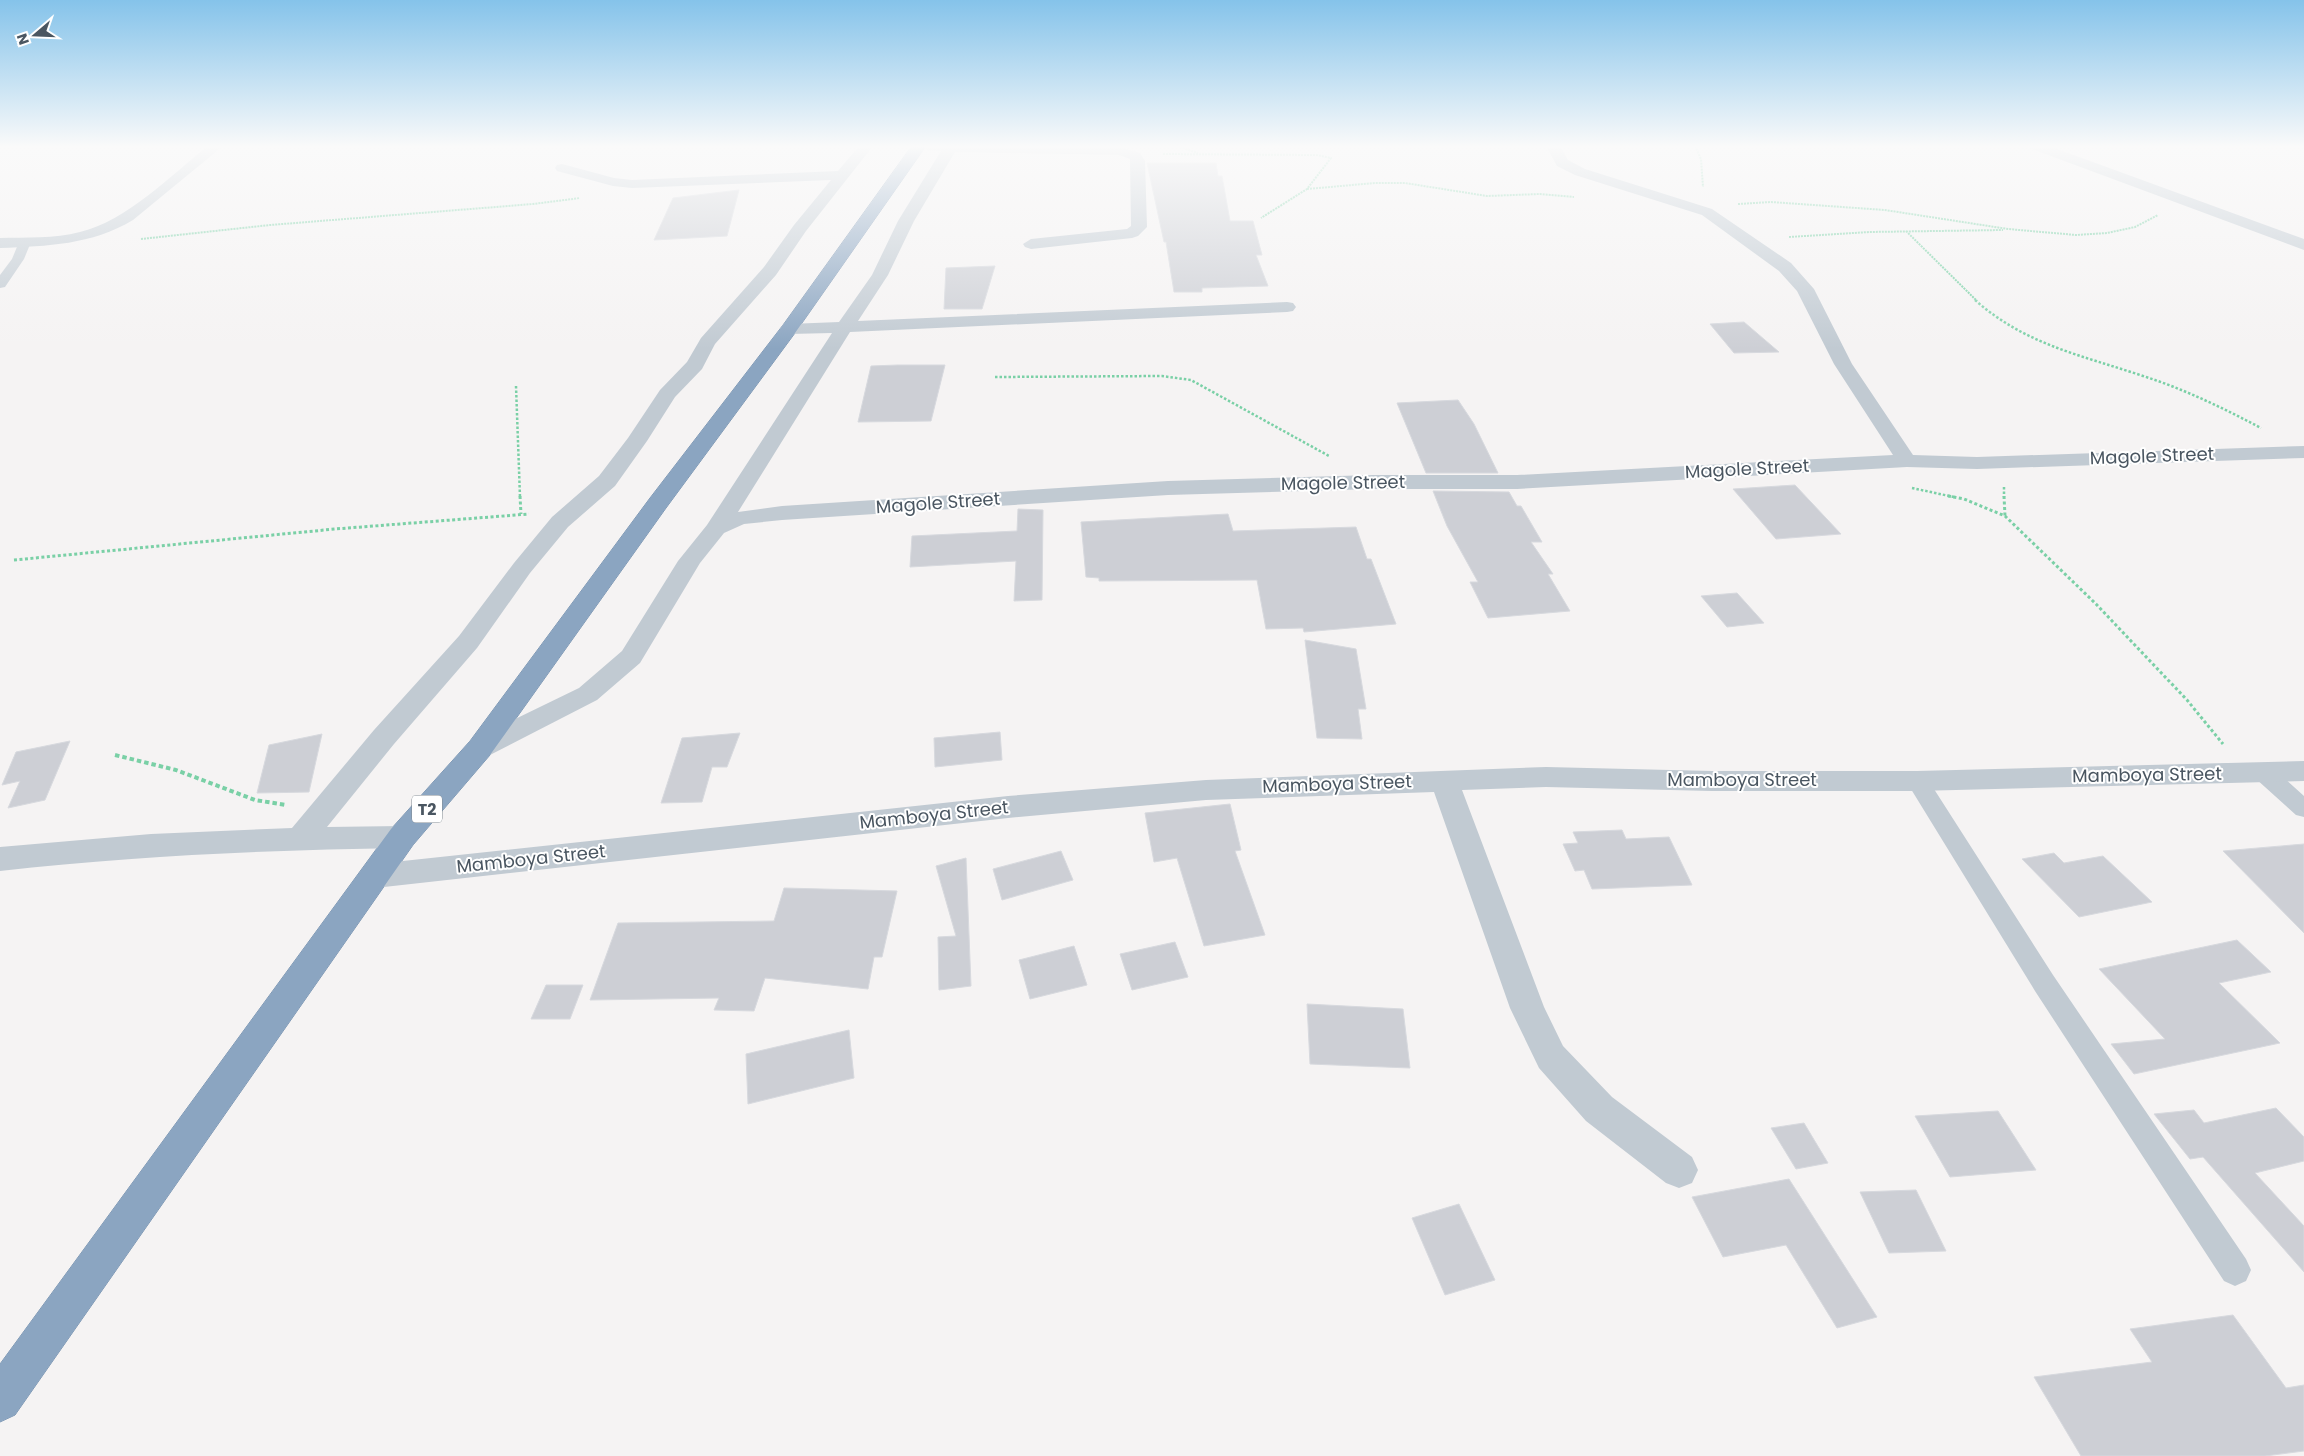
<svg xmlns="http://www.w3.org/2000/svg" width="2304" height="1456" font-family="Poppins,sans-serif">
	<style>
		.building { fill: #cdcfd5; stroke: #d7d9de }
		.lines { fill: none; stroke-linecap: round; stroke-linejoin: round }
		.highway-casing { stroke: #7690ad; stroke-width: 1 }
		.path-far3 { stroke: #7ad0a6; stroke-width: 2; stroke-dasharray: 2 1; stroke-linecap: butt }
		.path-far2 { stroke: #7ad0a6; stroke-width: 2.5; stroke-dasharray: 2.5 2; stroke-linecap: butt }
		.path-far1 { stroke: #7ad0a6; stroke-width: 3; stroke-dasharray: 3 2.5; stroke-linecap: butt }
		.path { stroke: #7ad0a6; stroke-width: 4; stroke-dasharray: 4.5 3; stroke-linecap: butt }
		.lane { fill: #c1cad2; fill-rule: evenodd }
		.street { fill: #c1cad2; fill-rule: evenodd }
		.highway { fill: #8ba5c1; fill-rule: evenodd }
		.labels { text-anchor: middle; stroke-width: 4; stroke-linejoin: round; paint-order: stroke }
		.shield { fill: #fff; stroke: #808990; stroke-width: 1 }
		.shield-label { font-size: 16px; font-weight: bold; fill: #4a5661 }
		.street-label { font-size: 18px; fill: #4a5661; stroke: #fff }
	</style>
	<rect width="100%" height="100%" fill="#f5f3f3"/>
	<!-- building -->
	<path class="building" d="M1147 163H1216L1218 176H1222L1230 221H1253L1262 255H1256L1268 286 1202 288V292H1174L1166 242H1164Z
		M739 190 727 236 654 240 673 198Z
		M995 266 982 309H944L946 268Z
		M1744 322 1779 352 1734 353 1710 324Z
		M898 365H945L931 421 858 422 871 366Z
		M1458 400 1474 424 1498 473H1426L1397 403Z
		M1795 485 1841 534 1776 539 1733 489Z
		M1433 491 1509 492 1517 506H1521L1542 542H1531L1553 574H1548L1570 611 1488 618 1470 582H1478L1447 526Z
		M1018 509 1043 510 1042 600 1014 601 1016 561 910 567 912 536 1017 531Z
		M1228 514 1233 531 1356 527 1367 559H1371L1396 624 1304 632 1303 628 1266 629 1257 580 1099 581V578L1086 577 1081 522Z
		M1737 593 1764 623 1727 627 1701 596Z
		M1305 640 1356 649 1366 709H1358L1362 739 1317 738Z
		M1000 732 1002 760 935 767 934 738Z
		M740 733 727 767H712L702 802 661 803 682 738Z
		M322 734 309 792 257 793 269 745Z
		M70 741 45 800 8 808 20 781 2 785 16 752Z
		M1230 804 1241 850 1235 851 1265 935 1204 946 1177 858 1154 862 1145 813Z
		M1622 830 1626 839 1669 837 1692 885 1592 889 1584 870 1575 871 1563 844 1578 843 1573 832Z
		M2304 844V933L2223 851Z
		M1061 851 1073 880 1002 900 993 869Z
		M2054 853 2064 863 2103 856 2152 902 2079 917 2022 859Z
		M966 858 971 986 939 990 938 937 956 936 936 866Z
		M784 888 897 891 882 957H874L868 989 765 978 754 1011 714 1010 719 998 590 1000 618 923 774 921Z
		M2237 940 2271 972 2219 983 2280 1043 2134 1074 2111 1044 2165 1039 2099 969Z
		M1175 942 1188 977 1132 990 1120 954Z
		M1074 946 1087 985 1030 999 1019 960Z
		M546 985H583L570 1019H531Z
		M1307 1004 1403 1009 1410 1068 1310 1064Z
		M849 1030 854 1078 748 1104 746 1054Z
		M2276 1108 2304 1137V1161L2255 1173 2304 1226V1272L2203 1157 2190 1159 2154 1114 2194 1110 2204 1123Z
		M1998 1111 2036 1170 1950 1177 1915 1116Z
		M1804 1123 1828 1163 1796 1169 1771 1128Z
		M1789 1179 1877 1317 1837 1328 1786 1245 1723 1257 1692 1197Z
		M1916 1190 1946 1251 1889 1253 1860 1192Z
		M1459 1204 1495 1280 1445 1295 1412 1218Z
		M2233 1315 2286 1388 2304 1385V1451L2265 1456H2081L2034 1377 2152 1362 2130 1329Z"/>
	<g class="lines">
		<defs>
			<path id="highway" d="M912 146H926L795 333 666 508 490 755 413 845 15 1415 0 1422V1364L391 829 470 741 650 498 783 325Z"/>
		</defs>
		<!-- highway casing -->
		<use href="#highway" class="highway-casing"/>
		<!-- path-far3 -->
		<path class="path-far3" d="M1177 146 1198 153
			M1695 146 1701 159 1703 187
			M1163 154 1317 155 1331 158 1307 189 1261 218
			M1307 189 1375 183H1405L1487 196 1540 194 1574 197
			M1738 204 1771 202 1885 210 2008 229 2076 235 2107 233 2135 227 2158 215
			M1906 231 1977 301
			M1789 237 1869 232 2003 230
			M141 239 270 225 533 204 580 198"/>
		<!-- path-far2 -->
		<path class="path-far2" d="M1975 300C2026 345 2081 355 2143 376 2184 389 2223 408 2261 428
			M995 377 1162 376 1191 380 1329 456
			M516 386 520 497
			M2004 487V497
			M1912 488 1954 497"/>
		<!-- path-far1 -->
		<path class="path-far1" d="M520 496 521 514
			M1948 496 1964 499 2005 516 2096 604 2187 700 2223 744
			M2004 496 2005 516
			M14 560 335 529 529 514"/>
		<!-- path -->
		<path class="path" d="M115 755 176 770 255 800 286 805"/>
		<!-- lane -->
		<path class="lane" d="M25 238 31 242 24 259 5 287 0 288V275L12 259 19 242Z
			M2263 764 2271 766 2304 796V817L2296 815 2255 778 2252 772 2255 766Z
			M1917 773 1925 775 2053 975 2246 1259 2251 1270 2246 1281 2235 1286 2224 1281 2035 991 1906 781 1909 775Z"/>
		<!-- street -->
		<path class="street" d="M208 146H223L133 220C91 245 48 246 0 248V238C26 237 54 239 80 232 127 221 171 175 208 146Z
			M859 146H873L806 231 776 275 715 344 702 369 675 397 647 441 615 486 568 527 530 573 477 648 394 744 327 827 402 826 413 829 417 837 413 845 402 848C268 850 134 856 0 871V847L151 834 292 828 374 730 459 636 514 563 552 517 599 476 628 438 660 390 687 362 701 338 764 267 794 225 831 180 632 188 613 186 557 171 555 168 557 165 562 164 614 178 632 180 838 171Z
			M926 146 1120 147 1140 153 1145 161 1147 227 1138 236 1132 238 1031 249 1025 247 1023 244 1031 239 1127 229 1131 226 1130 159 1119 155 955 152 914 221 888 275 858 321 1287 302 1293 303 1296 307 1293 311 1287 312 850 332 738 512 782 506 1168 481 1373 475H1517L1893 455 1834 364 1797 291 1779 271 1702 215 1575 175 1557 166 1546 146H1560L1568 160 1585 169 1712 209 1791 263 1814 289 1852 364 1913 455 1977 457 2304 446V458L1977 469 1907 467 1517 489H1373L1168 495 782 520 744 524 724 533 700 563 640 663 597 700 490 755 480 758 470 755 466 748 470 741 579 688 622 651 678 561 707 525 832 333 789 334 783 333 780 329 783 325 789 324 839 322 872 275 898 221 941 151 927 150Z
			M2030 146H2049L2304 239V250L2032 149Z
			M2304 761V781L1917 791H1712L1546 787 1462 790 1544 1007 1563 1046 1612 1097 1692 1157 1698 1170 1692 1183 1679 1188 1666 1183 1586 1121 1539 1068 1510 1008 1434 792 1206 800 1008 818 375 888 364 884 360 876 364 868 375 864 1008 796 1206 780 1546 767 1712 771H1917Z"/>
		<!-- highway -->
		<use href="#highway" class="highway"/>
	</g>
	<!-- sky -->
	<linearGradient id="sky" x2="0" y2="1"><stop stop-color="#85c3ea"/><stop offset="0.42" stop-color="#fafafa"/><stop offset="1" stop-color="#fafafa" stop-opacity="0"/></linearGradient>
	<rect width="2304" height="349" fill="url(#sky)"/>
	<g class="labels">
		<!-- shield labels -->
		<rect class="shield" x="412" y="795.5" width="30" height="27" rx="4"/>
		<g class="shield-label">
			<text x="427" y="815">T2</text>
		</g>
		<!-- street labels -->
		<g class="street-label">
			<text transform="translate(2152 456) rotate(-2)" y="6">Magole Street</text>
			<text transform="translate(1747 469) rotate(-3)" y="6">Magole Street</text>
			<text transform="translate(1343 483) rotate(-1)" y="6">Magole Street</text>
			<text transform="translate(938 503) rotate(-4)" y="6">Magole Street</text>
			<text transform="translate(2147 775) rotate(-1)" y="6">Mamboya Street</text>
			<text x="1742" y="786">Mamboya Street</text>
			<text transform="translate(1337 784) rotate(-2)" y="6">Mamboya Street</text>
			<text transform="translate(934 815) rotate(-6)" y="6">Mamboya Street</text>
			<text transform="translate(531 859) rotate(-6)" y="6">Mamboya Street</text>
		</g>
	</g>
	<!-- north arrow -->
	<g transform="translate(35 35) rotate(251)" stroke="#ffffff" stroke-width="4" paint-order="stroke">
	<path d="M0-4L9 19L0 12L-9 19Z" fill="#4a5661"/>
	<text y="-8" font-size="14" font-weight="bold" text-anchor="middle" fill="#4a5661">N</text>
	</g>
</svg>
